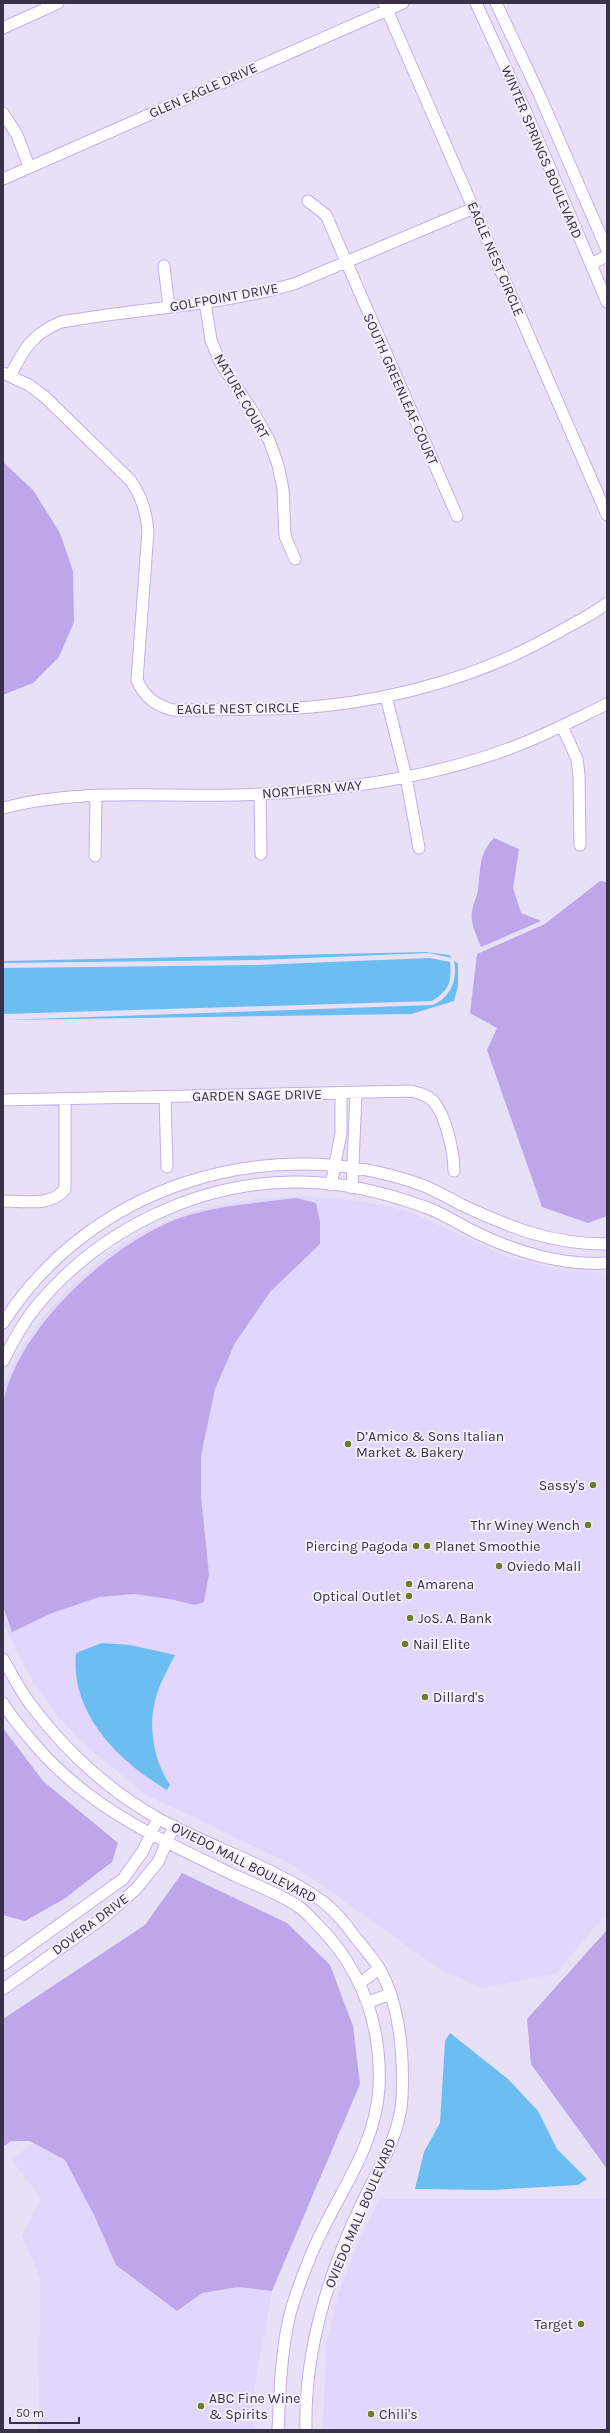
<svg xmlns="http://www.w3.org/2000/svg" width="610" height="2433" font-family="Karla,sans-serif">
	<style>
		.built { fill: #e2d6fc }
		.green { fill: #bda6e9 }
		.water { fill: #6cbdf2 }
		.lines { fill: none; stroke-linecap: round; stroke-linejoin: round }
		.minor-casing { stroke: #c2b0e7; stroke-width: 13 }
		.minor { stroke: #fff; stroke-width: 11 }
		.poi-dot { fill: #6d7d2b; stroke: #f3f0fb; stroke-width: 1.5 }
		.labels { text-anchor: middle; stroke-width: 4; stroke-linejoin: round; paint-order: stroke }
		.street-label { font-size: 14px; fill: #393147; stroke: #f3f0fb }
		.poi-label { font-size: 14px; fill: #393147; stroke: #f3f0fb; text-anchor: start }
	</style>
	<rect width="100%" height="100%" fill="#e7e0f7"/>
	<!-- built -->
	<path class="built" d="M302 1196 359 1201 391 1207 415 1214 507 1257 558 1270 607 1273V1918L600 1920 557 1973 482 1988 441 1970 295 1866 145 1794 89 1748 62 1722 28 1674 3 1623V1385L18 1353 43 1318 67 1290 111 1252 138 1235 183 1214 219 1205 258 1199Z
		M34 2143 65 2160 94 2215 116 2265 177 2311 202 2293 238 2287 272 2291 255 2386V2430H39L40 2278 22 2236 41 2198 11 2159Z
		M380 2199H607V2430H323L326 2344 337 2297 362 2234Z"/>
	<!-- green -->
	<path class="green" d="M3 462 33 490 60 533 73 571 74 622 59 657 33 683 3 695Z
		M494 838 519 849 513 888 521 913 541 921 481 947C478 939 473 929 472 921 470 910 476 900 478 890 481 869 478 854 494 838Z
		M600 881 607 882V1216L588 1223 542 1207 487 1050 497 1028 470 1013 477 954 545 924Z
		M296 1198 316 1203 320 1222V1244L270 1292 235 1343 215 1389 201 1456V1497L209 1574 204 1602 195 1605 170 1599 134 1594 99 1597 52 1613 12 1632 3 1606C3 1560 3 1513 3 1467 3 1447 0 1423 3 1404 16 1329 114 1240 183 1217 220 1205 259 1203 296 1198Z
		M3 1728 43 1781 118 1843 112 1862 64 1899 25 1921 3 1915Z
		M182 1873 287 1923 330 1965 353 2026 360 2084 272 2291 238 2287 202 2293 177 2311 116 2265 94 2215 65 2160 30 2141H11L3 2147V2019L145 1925Z
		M607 1930V2169L531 2064 527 2019Z"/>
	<!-- water -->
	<path class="water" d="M426 952 449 955 452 958 429 953 257 960 3 963V961Z
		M430 958 450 962C452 982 449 990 432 1001L3 1014V968L257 965Z
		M454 960 458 964V986L454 1001 411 1014 3 1020 433 1005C451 997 458 979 454 960Z
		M102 1643 130 1645 175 1655C169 1667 161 1681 157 1694 147 1723 153 1760 170 1785L167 1790C118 1761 70 1713 76 1653Z
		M450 2033 508 2079 538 2111 557 2149 587 2179 578 2185 491 2190 415 2189 424 2152 440 2123 445 2041Z"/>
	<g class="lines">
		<defs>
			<path id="minor" d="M384 3 607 515
				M476 3 526 112 607 302
				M496 3 540 96 607 250
				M3 28 58 3
				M3 113 17 135 29 166
				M3 179 403 3
				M308 201 326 215 457 516
				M591 264 607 256
				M164 266 169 307
				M205 302 211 340 220 362 255 415 269 440 278 465 283 489 285 536 295 559
				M3 373 29 385 45 397 131 481C142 498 146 511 148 531L137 680C145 698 155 705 173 710 222 709 272 711 322 706 402 698 485 674 555 634 572 624 592 615 607 603
				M10 376C24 349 32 334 61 322 139 308 218 306 294 284L474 208
				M386 696 406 777 419 848
				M562 726 577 759 579 775 580 845
				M260 794 261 854
				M3 808C87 786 175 799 260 794 344 790 429 778 508 749 542 737 574 720 607 704
				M95 856 96 795
				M165 1097 167 1167
				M3 1100 411 1091C420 1093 427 1095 433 1101 446 1115 454 1153 454 1171
				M331 1185 341 1133V1093
				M352 1188 356 1093
				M3 1201C24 1201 51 1207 65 1189V1099
				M3 1323C90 1186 267 1131 419 1184 434 1189 448 1198 462 1205 512 1228 550 1244 607 1244
				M3 1361C13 1341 25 1319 40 1302 102 1229 197 1183 293 1182 338 1181 384 1192 425 1207 443 1213 460 1225 477 1233 516 1252 564 1266 607 1263
				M3 1659C12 1674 20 1691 31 1705 65 1750 109 1791 159 1819 212 1848 272 1866 322 1901 334 1910 346 1924 355 1937 363 1947 372 1957 379 1968 400 2004 404 2056 402 2098 400 2136 378 2169 362 2203 328 2274 304 2351 306 2430
				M3 1703C11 1717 21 1728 31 1740 85 1806 157 1838 232 1874 252 1884 281 1894 299 1907 305 1911 311 1918 316 1923 362 1969 382 2023 379 2088 375 2153 331 2202 309 2260 302 2277 295 2296 290 2314 281 2351 280 2391 278 2430
				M3 1965 123 1879 143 1851 158 1818
				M361 1982 379 1969
				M3 1989 103 1918 136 1889 158 1862 174 1826
				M368 2002 391 1994"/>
		</defs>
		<!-- minor casing -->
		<use href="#minor" class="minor-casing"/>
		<!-- minor -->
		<use href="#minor" class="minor"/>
	</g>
	<!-- markers -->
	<g class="poi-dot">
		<circle cx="348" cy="1444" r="4"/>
		<circle cx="593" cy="1485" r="4"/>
		<circle cx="588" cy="1525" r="4"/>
		<circle cx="416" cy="1546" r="4"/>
		<circle cx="427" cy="1546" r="4"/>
		<circle cx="499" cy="1566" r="4"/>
		<circle cx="409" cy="1584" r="4"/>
		<circle cx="409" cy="1596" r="4"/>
		<circle cx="410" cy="1618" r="4"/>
		<circle cx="405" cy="1644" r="4"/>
		<circle cx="425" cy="1697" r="4"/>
		<circle cx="581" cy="2324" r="4"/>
		<circle cx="201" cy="2406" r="4"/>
		<circle cx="371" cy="2414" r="4"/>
	</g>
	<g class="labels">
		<!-- street labels -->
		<g class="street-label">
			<text transform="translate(203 90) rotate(-24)" y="5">GLEN EAGLE DRIVE</text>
			<text transform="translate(542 152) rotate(67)" y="5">WINTER SPRINGS BOULEVARD</text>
			<text transform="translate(496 259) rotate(67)" y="5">EAGLE NEST CIRCLE</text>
			<text transform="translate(224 297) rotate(-10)" y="5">GOLFPOINT DRIVE</text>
			<text transform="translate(401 389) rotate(66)" y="5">SOUTH GREENLEAF COURT</text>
			<text transform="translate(242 396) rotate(60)" y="5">NATURE COURT</text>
			<text transform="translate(238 708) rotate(-1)" y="5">EAGLE NEST CIRCLE</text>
			<text transform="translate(312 789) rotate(-5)" y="5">NORTHERN WAY</text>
			<text transform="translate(257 1095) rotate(-1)" y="5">GARDEN SAGE DRIVE</text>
			<text transform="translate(244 1862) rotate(27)" y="5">OVIEDO MALL BOULEVARD</text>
			<text transform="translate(90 1924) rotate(-37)" y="5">DOVERA DRIVE</text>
			<text transform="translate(360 2213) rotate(-67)" y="5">OVIEDO MALL BOULEVARD</text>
		</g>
		<!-- poi labels -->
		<g class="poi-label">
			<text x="356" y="1441">D’Amico &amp; Sons Italian<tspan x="356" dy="16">Market &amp; Bakery</tspan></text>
			<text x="585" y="1490" text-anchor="end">Sassy's</text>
			<text x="580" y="1530" text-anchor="end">Thr Winey Wench</text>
			<text x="408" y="1551" text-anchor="end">Piercing Pagoda</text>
			<text x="435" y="1551">Planet Smoothie</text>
			<text x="507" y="1571">Oviedo Mall</text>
			<text x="417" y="1589">Amarena</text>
			<text x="401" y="1601" text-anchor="end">Optical Outlet</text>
			<text x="418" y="1623">JoS. A. Bank</text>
			<text x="413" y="1649">Nail Elite</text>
			<text x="433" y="1702">Dillard's</text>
			<text x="573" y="2329" text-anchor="end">Target</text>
			<text x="209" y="2403">ABC Fine Wine<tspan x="209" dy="16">&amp; Spirits</tspan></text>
			<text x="379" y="2419">Chili's</text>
		</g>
	</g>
	<!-- border -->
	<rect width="610" height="2433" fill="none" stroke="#393147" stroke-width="8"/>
	<!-- scale -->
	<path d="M10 2417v6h69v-6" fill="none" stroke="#393147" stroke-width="2"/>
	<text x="16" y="2417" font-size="12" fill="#393147" stroke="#f3f0fb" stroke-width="3" paint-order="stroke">50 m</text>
</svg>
